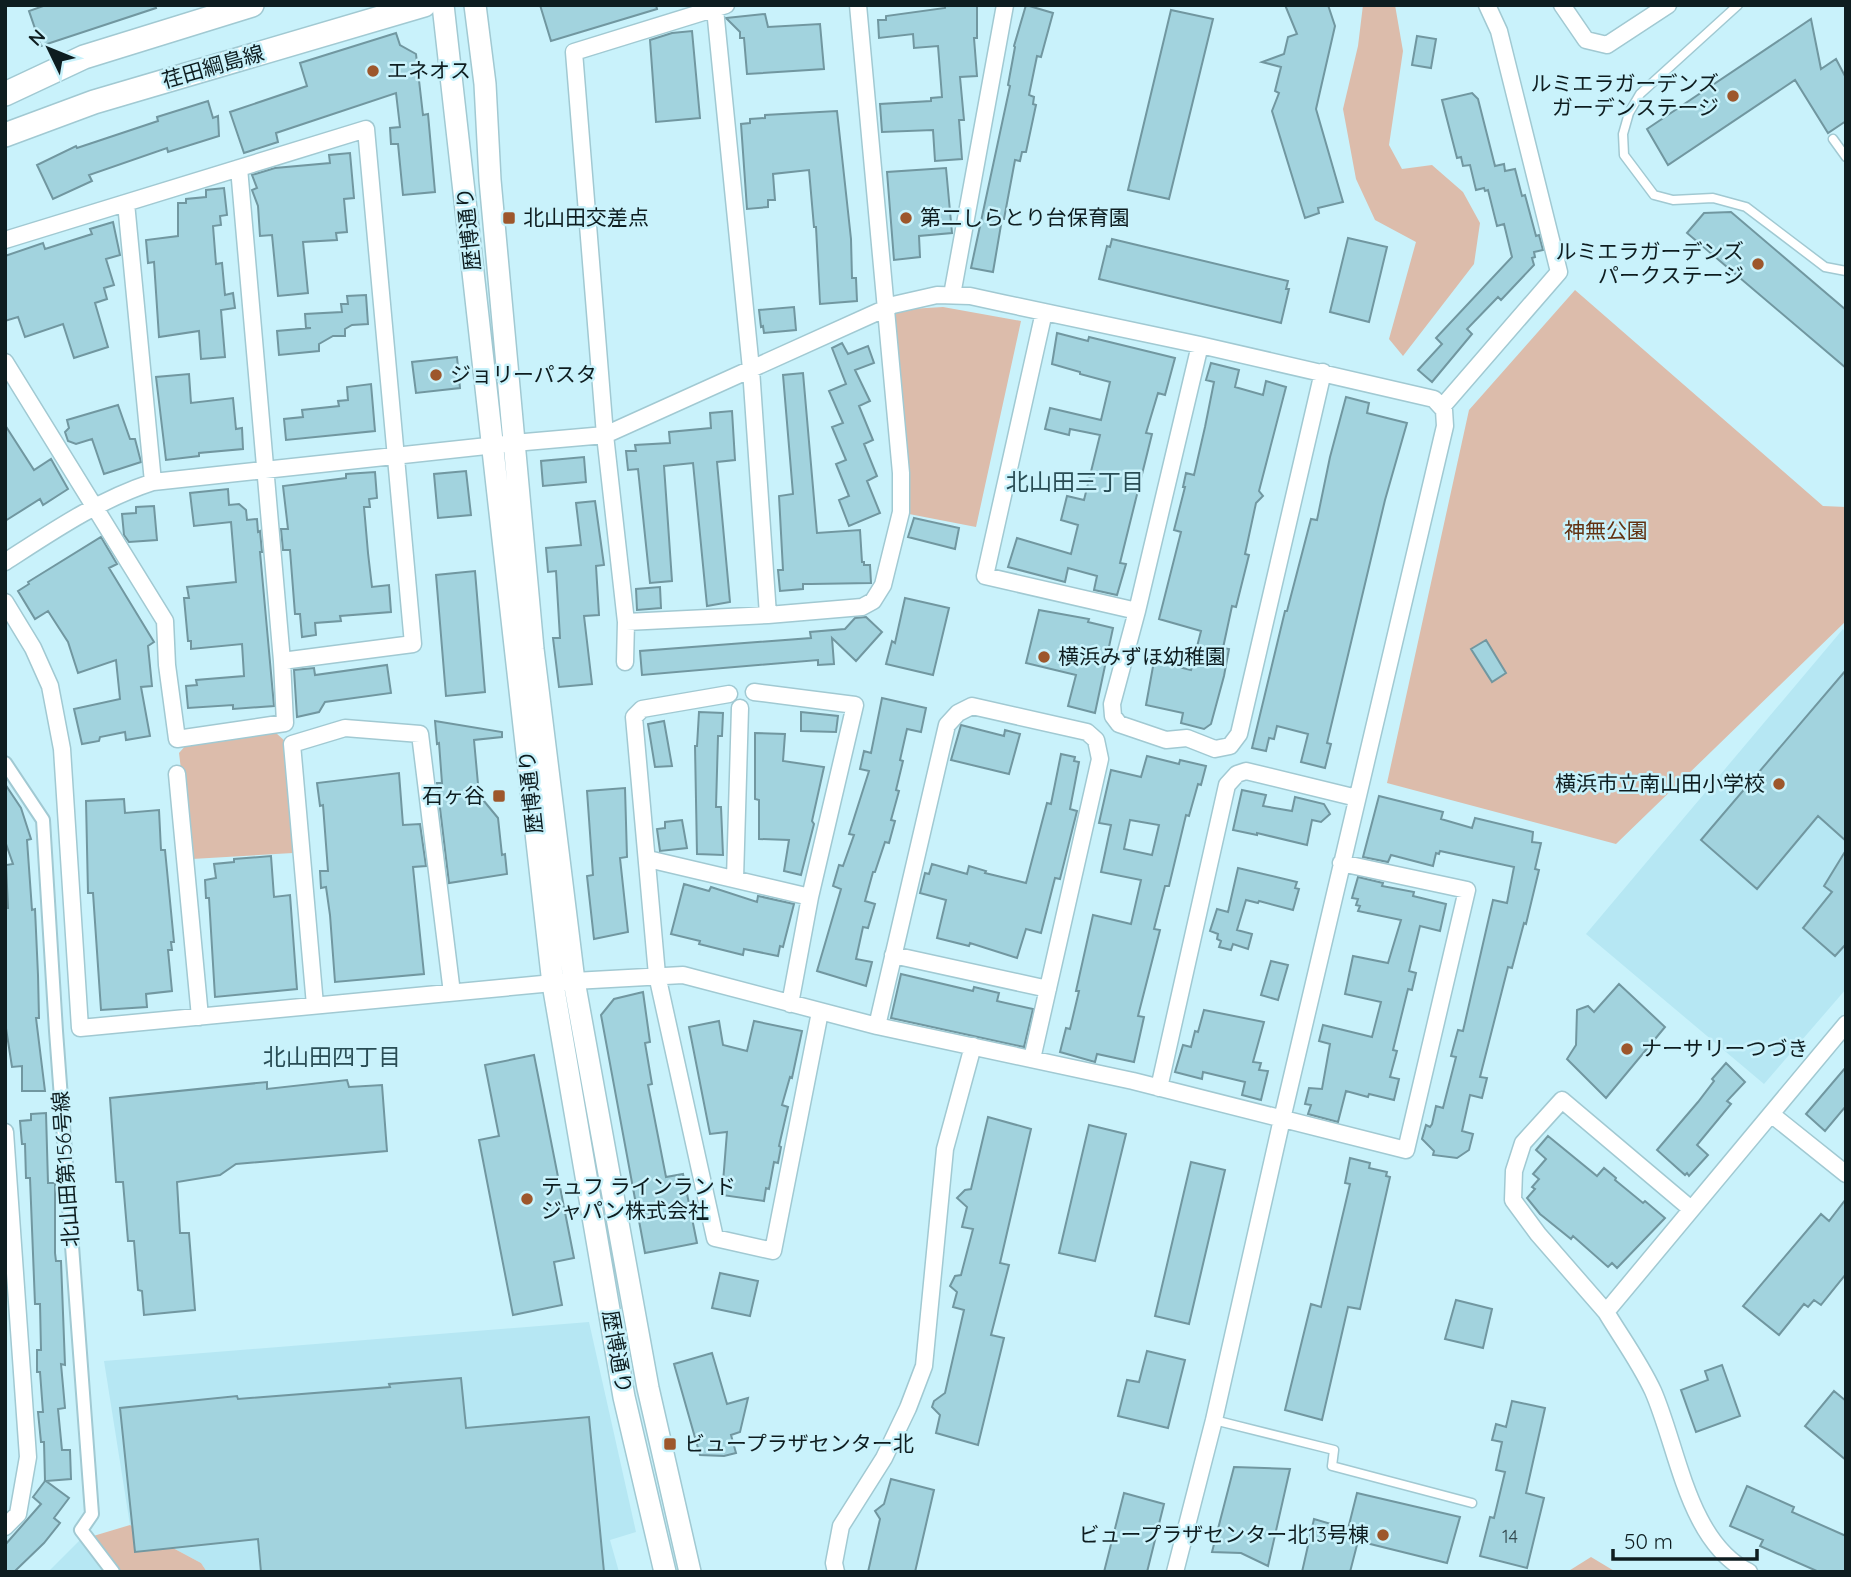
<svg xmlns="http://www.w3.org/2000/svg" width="1851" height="1577" font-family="Quicksand,'Noto Sans JP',sans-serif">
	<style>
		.built { fill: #b6e7f3 }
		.green { fill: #dcbcab }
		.building { fill: #a2d3de; stroke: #7197a0; stroke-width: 2; fill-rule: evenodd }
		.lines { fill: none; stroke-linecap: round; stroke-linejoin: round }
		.service-casing { stroke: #a1c9d2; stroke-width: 11 }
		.pedestrian-casing { stroke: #a1c9d2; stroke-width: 16 }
		.minor-casing { stroke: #a1c9d2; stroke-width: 19 }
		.tertiary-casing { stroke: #a1c9d2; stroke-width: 24 }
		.secondary-casing { stroke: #a1c9d2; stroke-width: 26 }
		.service { stroke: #fff; stroke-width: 8 }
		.pedestrian { stroke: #fff; stroke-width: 12 }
		.minor { stroke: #fff; stroke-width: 16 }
		.tertiary { stroke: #fff; stroke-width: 21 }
		.secondary { stroke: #fff; stroke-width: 23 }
		.poi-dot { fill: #9d572c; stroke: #c9f2fb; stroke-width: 2.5 }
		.labels { text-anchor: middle; stroke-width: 5; stroke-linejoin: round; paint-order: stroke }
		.number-label { font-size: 18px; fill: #334a50 }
		.street-label { font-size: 21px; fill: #0e1d20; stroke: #c9f2fb }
		.poi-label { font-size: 21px; fill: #0e1d20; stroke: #c9f2fb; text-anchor: start }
		.park-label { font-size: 21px; fill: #623111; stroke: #c9f2fb }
		.neighbourhood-label { font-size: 23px; fill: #294d55; stroke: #c9f2fb }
	</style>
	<rect width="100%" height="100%" fill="#c9f2fb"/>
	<!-- built -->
	<path class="built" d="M1843 629 1846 634V989L1764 1084 1586 934Z
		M589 1322 636 1532 610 1540 619 1572H207L201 1563 130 1525 104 1361Z
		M80 1540 104 1572H48Z"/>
	<!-- green -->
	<path class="green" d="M1363 5H1395L1403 51 1389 145 1402 169 1432 165 1463 192 1480 223 1474 264 1403 356 1389 339 1416 242 1375 220 1356 179 1343 109 1358 46Z
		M1575 290 1823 506 1846 507V621L1616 844 1387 783 1469 410Z
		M943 307 1021 321 976 527 909 514 893 313 910 309Z
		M276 733 286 742 293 853 192 859 179 753 186 745Z
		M130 1525 201 1563 207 1572H104L80 1540Z
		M1591 1557 1616 1572H1567Z"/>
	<!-- building -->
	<path class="building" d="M46 5H155L156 8 41 46 29 11Z
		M540 5H656L657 9 551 41Z
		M945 5H977V38H974L977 76 960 77 964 120H959L962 159 935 161 933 130 882 132 880 104 931 101V98L942 97 938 46 914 48 913 34 879 38 878 20H886V16L945 8Z
		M1026 5 1053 13 1041 57 1037 56 1029 95 1034 97 1033 104 1036 105 1026 152H1022L1020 161 1015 160 1004 219H1002L993 272 971 268 1010 86 1008 85 1015 47 1014 46Z
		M1285 5H1328L1335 26 1316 109 1343 202 1318 208 1319 213 1305 218 1272 111 1279 93 1275 91 1281 67 1262 62 1284 54 1288 37 1297 34Z
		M1171 10 1213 19 1169 199 1128 190Z
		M765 14 768 27 820 24 824 69 747 74 744 38H740V32L726 18Z
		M1811 19 1821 69 1836 59 1846 78V121L1828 133 1795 80 1668 165 1647 129Z
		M692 31 700 118 656 122 650 40 672 33Z
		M396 33 400 45 416 54 423 115 428 114 435 192 403 195 398 144H391L390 128 400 127 396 93 276 133 278 142 244 153 230 112 307 86 300 63Z
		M1417 36 1436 39 1431 68 1412 65Z
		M1472 93 1478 99 1495 166 1504 164 1505 171 1515 169 1522 196 1525 195 1536 236 1539 235 1543 250 1534 252 1535 257 1532 258 1534 265 1501 300 1498 297 1467 329 1472 334 1432 382 1418 370 1442 344 1436 338 1512 257 1504 224 1497 226 1488 190 1485 191 1484 188 1476 190 1470 165 1463 166 1461 157 1457 158 1442 100Z
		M208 101 213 118 218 116 219 136 168 152 167 148 89 175 92 181 53 199 37 165 76 146 77 148 158 121 157 117Z
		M837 111 851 239 852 278H856L857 301 820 304 816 227H814L809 170 773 174 775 200H768V207L747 209 741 124 750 123V119L765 118V115Z
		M350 153 354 198 344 199 347 232 336 233 337 240 303 242 308 293 278 296 272 235 260 236 258 206 252 190 257 188 252 175 275 168 330 163 329 155Z
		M946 168 952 233 919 236 920 257 894 260 887 172Z
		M224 188 227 215 220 216 221 225 213 226 216 264 222 263 225 295 233 293 235 308 221 310 225 357 201 359 199 331 159 337 154 262 148 263 146 240 178 236V203H186V199L206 197V190Z
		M1731 212 1846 310V368L1687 233 1704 213Z
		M113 222 120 255 106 259 114 285 104 288 107 299 95 303 108 347 74 358 63 324 25 337 18 317 5 321V256L43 243 45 249 92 234 90 229Z
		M1348 238 1387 247 1369 322 1330 312Z
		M1112 239 1288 281 1286 289H1289L1281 323 1099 279 1107 246 1110 247Z
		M366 295 368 324 352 325 345 329V336H333L319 344V351L279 355 277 331 311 328H306L305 314 342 312 341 304H348L347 296Z
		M794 307 796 330 764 333 763 326 761 327 759 310Z
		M1057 333 1088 341 1089 337 1175 358 1165 395 1158 393 1146 433 1152 434 1120 563 1126 564 1117 595 1094 590 1097 576 1068 568 1065 582 1008 567 1017 538 1071 554 1078 525 1061 520 1067 496 1084 500 1100 435 1070 429 1069 435 1045 429 1050 408 1101 420 1110 382 1080 374V372L1052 364Z
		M842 343 848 354 868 346 874 363 855 370 870 401 859 406 873 440 864 444 877 476 867 481 880 513 849 526 839 500 849 496 836 464 846 460 832 427 843 423 829 391 846 384 832 348Z
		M457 357 460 388 416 393 412 362Z
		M1211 363 1239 370 1235 387 1263 395 1266 381 1286 387 1259 491 1263 496 1256 503 1245 554 1249 555 1236 607 1232 606 1223 648 1229 649 1224 676 1211 724 1204 729 1181 723 1183 713 1146 705 1154 661 1191 670 1201 631 1159 619 1181 532 1174 530 1185 487H1183L1186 473 1194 475 1205 427 1214 382 1206 380Z
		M803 373 817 533 860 530 862 562H864V565H870L871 583 811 584H803V589L780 591 778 570H783L779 496 793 494 783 375Z
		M189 374 191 403 233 398 236 429 242 428 243 449 199 453V456L166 460 156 377Z
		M371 384 375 431 286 440 284 419 303 417 302 410 339 406 338 401 348 400 347 387Z
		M1346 397 1369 403 1367 413 1407 423 1385 500 1327 743 1331 744 1325 768 1301 762 1308 734 1277 726 1274 739 1269 738 1266 751 1252 748 1285 611H1287L1311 519 1317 520 1330 457Z
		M118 405 130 439H135L141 462 104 474 92 439 76 444 68 441 65 432 69 428 67 420Z
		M732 411 735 460 717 462 730 602 707 606 693 463 664 466 672 581 650 583 638 469 628 470 626 451H636L635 445 670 443 669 432 711 428 710 413Z
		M5 425 34 470 51 459 68 489 43 505 40 499 5 521Z
		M584 457 586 482 543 486 541 461Z
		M466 471 471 515 438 518 434 474Z
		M375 472 377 498 369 499 370 507H364L368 553 372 587 389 585 391 612 340 616 341 621 315 623 316 635 302 637 300 614H295L290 550H283L281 529H288L283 486 346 478V474Z
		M228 489 229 505 239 504 246 510 247 520 257 519 258 532 260 531 262 552H260L274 706 233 709V705L188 708 186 686 197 685 196 680 244 676 242 644 191 649V641H188L184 598H189L187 587 236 582 231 522 194 526 190 493Z
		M595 501 604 565 596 566 599 615 584 616 592 684 559 687 553 638H560L556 571 548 572 546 548 581 545 576 503Z
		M154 506 157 540 129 542 124 535 122 514 136 513V507Z
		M914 518 959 528 955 549 908 537Z
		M101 537 117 564 109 568 154 642 148 646 152 686 141 687 150 736 126 740 125 732 100 737 99 741 82 744 74 709 120 699 116 660 78 673 68 642 48 611 35 619 18 591 29 584 28 582Z
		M475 571 485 692 446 696 436 575Z
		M660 587 661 608 637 610 636 589Z
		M905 598 949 608 933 675 886 664 892 641 895 643Z
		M1039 610 1089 619 1088 622 1113 628 1095 713 1068 706 1076 675 1026 663Z
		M866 617 882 632 856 661 832 638 834 664 818 665V660L642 675 640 651 811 638 810 632 845 629 855 618Z
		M1486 640 1506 673 1492 682 1471 649Z
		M387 665 391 693 325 702 319 712 297 717 294 670 314 668 315 675Z
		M1846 670V841L1818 816 1757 889 1701 840Z
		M882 698 926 708 921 732 907 729 900 760 903 761 896 790 899 791 891 820 895 821 889 843 885 842 875 872H873L865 901 875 904 868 928 863 927 856 959 872 962 866 986 817 971 841 889 833 886 839 865 843 866 854 835 849 834 869 771 860 769 864 751 871 753Z
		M699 712 723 713 722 736H718L716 807H721L723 855 697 854 695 746H697Z
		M801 712 838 716 836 732 801 731Z
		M435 721 502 732V737L474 740 479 795 498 818 502 855 505 854 507 874 449 883 437 783H442L439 743 437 744Z
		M664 721 672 766 655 767 648 724Z
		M961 725 1004 736 1005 730 1020 734 1009 774 951 760Z
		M755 733 785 734 783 761 824 767 812 821 814 824 801 875 784 871 789 840 759 839V800L755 799Z
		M1061 754 1075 757 1074 761 1079 762 1070 809 1077 811 1060 879 1055 878 1041 933 1026 929 1017 958 970 943 969 946 937 938 946 900 920 893 925 873 929 874 932 864 967 874 969 866 986 871 985 873 1026 883 1047 803 1051 804Z
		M1147 756 1179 764 1180 760 1206 766 1201 785 1198 784 1189 816 1186 815 1169 886H1165L1154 929 1160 930 1138 1016 1144 1017 1134 1062 1097 1054 1095 1062 1060 1052 1066 1028 1070 1029 1079 991H1076L1093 915 1131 924 1141 880 1101 872 1111 825 1099 823 1111 770 1141 777ZM1130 820 1159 825 1152 855 1124 849Z
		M399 773 403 825 420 824 426 866 413 867 424 974 335 982 330 915 326 887 321 888 320 871H328L323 805 320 806 317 783Z
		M5 784 21 808 31 839 27 840 32 910 35 909 38 975 39 1018H36L45 1091H22V1066L12 1067 5 1022V908H8L6 865 13 864 5 841Z
		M625 788 627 857 620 858 628 932 594 939 587 876 593 875 587 791Z
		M1242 790 1266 795 1263 806 1292 811 1295 797 1324 804 1330 814 1321 822 1312 820 1307 845 1257 833V835L1233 830Z
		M1379 796 1443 812 1441 819 1472 828 1475 818 1533 832 1532 842 1541 843 1535 869 1539 870 1526 924 1524 923 1512 968 1508 967 1480 1077 1487 1078 1482 1098 1470 1095 1462 1131 1473 1134 1469 1150 1457 1158 1433 1155 1434 1151 1422 1139 1426 1125 1430 1127 1432 1124 1436 1106 1443 1108 1456 1057 1451 1056 1458 1030 1463 1031 1493 900 1507 903 1514 867 1440 851 1439 854 1436 853 1433 866 1391 855 1388 862 1363 857Z
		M124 799 125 813 159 810 161 850H165L174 942H171L172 950H168L172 991 146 994 147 1007 101 1010 93 893H88L86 801Z
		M682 820 687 848 660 851 657 829 665 828V822Z
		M1846 850V944L1835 956 1803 928 1832 892 1824 886Z
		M271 856 274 897 290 895 297 989 215 997 209 898H206L205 880 216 878 214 864 234 862V859Z
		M1238 868 1297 882 1295 888 1299 889 1293 910 1259 901 1258 903 1246 900 1237 930 1252 934 1248 949 1233 944 1231 950 1219 947 1221 941 1217 939 1218 934 1210 931 1217 909 1228 912Z
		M1358 877 1383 883 1382 886 1414 892 1413 896 1446 904 1440 931 1420 926 1409 971 1416 973 1412 990 1408 989 1393 1050 1397 1051 1390 1077 1399 1079 1394 1100 1369 1094 1368 1097 1346 1091 1338 1122 1308 1114 1311 1105 1305 1104 1309 1088 1322 1089 1330 1044 1319 1041 1323 1025 1372 1037 1381 1002 1345 994 1353 956 1388 963 1401 920 1358 911 1360 906 1356 905 1358 899 1352 898Z
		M684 884 709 891 711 887 757 902 758 896 794 904 783 947 780 946 778 956 744 949 743 955 699 944 700 941 671 934Z
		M1271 961 1288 965 1278 1000 1261 995Z
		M901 974 973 991 974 987 999 993 997 1001 1033 1009 1024 1047 891 1018Z
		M1619 984 1665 1027 1606 1098 1567 1059 1576 1045 1577 1010 1588 1006 1594 1012Z
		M643 992 650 1042 645 1043 652 1084 648 1085 666 1177 683 1174 697 1243 645 1253 601 1015 614 999Z
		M1204 1010 1264 1022 1253 1062 1261 1063 1259 1070 1268 1071 1261 1100 1242 1095 1245 1082 1203 1072 1202 1079 1175 1072 1183 1045 1191 1047 1195 1031 1198 1032Z
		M719 1021 723 1045 747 1051 754 1021 802 1031 792 1078 790 1077 782 1105 788 1107 779 1146 781 1147 778 1163 774 1162 769 1189 766 1188 764 1201 722 1195 727 1132 710 1134 689 1027Z
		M534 1055 574 1258 554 1262 562 1305 513 1315 479 1140 499 1136 485 1065Z
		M1726 1063 1745 1082 1727 1101 1731 1104 1697 1145 1708 1155 1689 1176 1687 1173 1685 1175 1657 1150 1698 1102 1714 1081 1712 1079Z
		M1846 1067V1106L1825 1131 1806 1114Z
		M347 1080 349 1087 382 1085 387 1151 236 1164 220 1175 177 1182 180 1233H189L195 1310 144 1315 142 1291 138 1290 134 1241H128L123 1182H116L110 1098 267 1082V1089Z
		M46 1113 48 1183H55V1253L56 1261H61L65 1365 61 1364 65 1408 58 1409 62 1450H70L71 1479 46 1481 69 1498 54 1518 60 1523 44 1543 14 1572H5V1545L41 1504 33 1497 45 1481 44 1442H41L38 1412H43L40 1372H37V1350H41L40 1304H35L30 1178H26L25 1144H22L20 1121 31 1120V1114Z
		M988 1117 1031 1129 1000 1263 1009 1265 991 1335 1004 1338 978 1445 936 1433 940 1415 932 1407 934 1401 945 1393 964 1310 953 1307 957 1292 950 1286 955 1276 961 1275 973 1229 962 1227 967 1207 957 1198 965 1190 971 1189Z
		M1089 1125 1126 1134 1095 1261 1059 1253Z
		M1548 1136 1597 1176 1604 1168 1616 1178 1615 1180 1643 1203 1645 1201 1665 1218 1617 1268 1612 1263 1608 1267 1573 1236 1571 1239 1540 1214 1527 1198 1535 1189 1532 1187 1539 1179 1533 1174 1546 1159 1536 1150Z
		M1350 1158 1370 1163 1369 1168 1387 1172 1386 1176 1390 1177 1360 1309 1348 1307 1322 1420 1285 1410 1311 1304 1321 1307 1350 1184 1345 1183Z
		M1191 1162 1225 1170 1189 1324 1155 1316Z
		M1846 1199V1274L1821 1305 1814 1300 1808 1307 1804 1304 1779 1335 1743 1306 1821 1214 1829 1221Z
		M720 1273 758 1281 750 1316 712 1308Z
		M1456 1300 1492 1309 1483 1348 1445 1339Z
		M1147 1351 1185 1360 1168 1428 1118 1416 1127 1380 1139 1382Z
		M712 1353 727 1404 748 1398 740 1432 731 1435 736 1453 724 1456 700 1455 674 1364Z
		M1722 1365 1740 1416 1696 1432 1681 1390 1708 1380 1705 1371Z
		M461 1378 466 1428 589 1417 604 1572H261L258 1539 135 1552 120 1408 237 1396 238 1399 390 1387 389 1384Z
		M1834 1391 1846 1401V1460L1805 1426Z
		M1512 1401 1545 1408 1526 1493 1544 1498 1527 1568 1480 1556 1490 1517 1494 1518 1505 1472 1496 1470 1502 1442 1492 1440 1496 1424 1506 1427Z
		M1234 1467 1290 1469 1268 1566 1241 1553 1212 1552Z
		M891 1479 934 1490 915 1572H868L880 1519 875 1511 884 1504Z
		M1747 1486 1794 1507 1792 1512 1846 1536V1572H1819L1760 1546 1763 1540 1730 1526Z
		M1124 1493 1164 1504 1147 1572H1104Z
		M1357 1493 1460 1517 1447 1563 1358 1541 1350 1572H1302L1314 1519 1348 1529Z"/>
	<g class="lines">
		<defs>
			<path id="service" d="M1738 5 1640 94 1629 113 1623 134 1624 155 1654 195 1673 200 1713 198 1746 207 1825 267 1846 271
				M1833 139 1846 157
				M1214 1420 1334 1450 1332 1466 1472 1503"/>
			<path id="pedestrian" d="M5 763 43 820 56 1031 92 1514 81 1530 113 1572"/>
			<path id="minor" d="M726 5 574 52 605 435 626 622 768 615 862 607 873 601 883 585 901 512V473L858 5
				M1562 5 1586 40 1607 45 1668 5
				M715 9 751 369 768 615
				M126 203 153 482
				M5 240 366 129 413 644 282 661
				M952 295 1005 5
				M1044 312 985 576 1137 611
				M1200 345 1137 611 1112 704 1113 716 1119 724 1166 740 1187 738 1215 749 1230 746 1239 734 1323 372
				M5 362 165 621 167 665 177 739 285 723 282 661 239 168
				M1442 407 1559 272 1499 31 1487 5
				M5 562C53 531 98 500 153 482L514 443 605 435 893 305 937 295 970 296 1002 303 1200 345 1434 399 1444 410 1445 426 1282 1119 1214 1420 1175 1572
				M5 602 33 648 50 686 62 749 80 1028 574 981 683 975 877 1026 1133 1081 1406 1150 1467 890 1341 863
				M625 662 626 622
				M754 692 855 705 810 897 790 1004
				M729 694 642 709 634 717 657 975 715 1238 773 1251 820 1012
				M177 774 200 1017
				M648 859 810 897
				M735 879 740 708
				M893 955 1048 989
				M315 1005 292 744 345 728 420 734 452 993
				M877 1026 947 725 958 713 972 706 1087 732 1096 740 1100 759 1032 1059
				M1159 1088 1227 785 1237 774 1246 771 1357 798
				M1771 1114 1846 1174
				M5 1132 28 1457 18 1514 5 1527
				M1606 1312 1538 1234 1513 1200 1514 1171 1523 1143 1562 1100 1691 1209
				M836 1572 834 1563 841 1526 884 1458 908 1408 924 1366 945 1149 973 1046
				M1749 1572C1688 1542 1678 1448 1653 1391 1640 1363 1621 1337 1606 1312L1846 1024"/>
			<path id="tertiary" d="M443 5 553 984 624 1397 665 1572
				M475 5 485 84 490 180 533 649 574 981 648 1388 690 1572"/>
			<path id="secondary" d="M5 94 84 57 252 5
				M5 135 94 102 424 5"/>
		</defs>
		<!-- service casing -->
		<use href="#service" class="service-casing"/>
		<!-- pedestrian casing -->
		<use href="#pedestrian" class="pedestrian-casing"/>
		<!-- minor casing -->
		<use href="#minor" class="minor-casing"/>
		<!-- tertiary casing -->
		<use href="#tertiary" class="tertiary-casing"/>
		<!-- secondary casing -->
		<use href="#secondary" class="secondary-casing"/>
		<!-- service -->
		<use href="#service" class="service"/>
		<!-- pedestrian -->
		<use href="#pedestrian" class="pedestrian"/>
		<!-- minor -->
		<use href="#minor" class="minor"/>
		<!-- tertiary -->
		<use href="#tertiary" class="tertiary"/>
		<!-- secondary -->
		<use href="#secondary" class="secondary"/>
	</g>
	<!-- markers -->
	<g class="poi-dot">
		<circle cx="373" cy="71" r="7"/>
		<circle cx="1733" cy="96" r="7"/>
		<rect x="502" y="211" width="14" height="14" rx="3.5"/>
		<circle cx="906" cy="218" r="7"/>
		<circle cx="1758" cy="264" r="7"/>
		<circle cx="436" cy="375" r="7"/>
		<circle cx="1044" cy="657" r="7"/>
		<circle cx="1779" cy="784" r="7"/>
		<rect x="492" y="789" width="14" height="14" rx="3.5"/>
		<circle cx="1627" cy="1049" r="7"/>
		<circle cx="527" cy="1199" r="7"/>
		<rect x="663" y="1437" width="14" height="14" rx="3.5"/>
		<circle cx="1383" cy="1535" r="7"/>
	</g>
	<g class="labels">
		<!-- number labels -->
		<g class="number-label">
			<text x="1510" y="1543">14</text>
		</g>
		<!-- street labels -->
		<g class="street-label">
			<text transform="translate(213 67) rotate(-16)" y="7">荏田綱島線</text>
			<text transform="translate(469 229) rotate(-96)" y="7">歴博通り</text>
			<text transform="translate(531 792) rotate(-96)" y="7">歴博通り</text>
			<text transform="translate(66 1169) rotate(-94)" y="7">北山田第156号線</text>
			<text transform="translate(617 1352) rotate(80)" y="7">歴博通り</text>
		</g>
		<!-- poi labels -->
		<g class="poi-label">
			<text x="387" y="78">エネオス</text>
			<text x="1719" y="91" text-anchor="end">ルミエラガーデンズ<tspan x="1719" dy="24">ガーデンステージ</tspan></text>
			<text x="523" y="225">北山田交差点</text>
			<text x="920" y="225">第二しらとり台保育園</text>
			<text x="1744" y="259" text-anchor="end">ルミエラガーデンズ<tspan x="1744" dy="24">パークステージ</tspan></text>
			<text x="450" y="382">ジョリーパスタ</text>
			<text x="1058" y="664">横浜みずほ幼稚園</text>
			<text x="1765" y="791" text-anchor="end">横浜市立南山田小学校</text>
			<text x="485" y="803" text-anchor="end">石ヶ谷</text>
			<text x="1641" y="1056">ナーサリーつづき</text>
			<text x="541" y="1194">テュフ ラインランド<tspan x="541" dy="24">ジャパン株式会社</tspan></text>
			<text x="684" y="1451">ビュープラザセンター北</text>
			<text x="1369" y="1542" text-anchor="end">ビュープラザセンター北13号棟</text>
		</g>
		<!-- park labels -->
		<g class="park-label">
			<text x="1606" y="538">神無公園</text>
		</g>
		<!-- neighbourhood labels -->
		<g class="neighbourhood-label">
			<text x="1075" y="490">北山田三丁目</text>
			<text x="332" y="1065">北山田四丁目</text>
		</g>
	</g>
	<!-- border -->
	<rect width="1851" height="1577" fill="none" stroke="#0e1d20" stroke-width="14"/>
	<!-- north arrow -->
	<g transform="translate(49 49) rotate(313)" stroke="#c9f2fb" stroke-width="5" paint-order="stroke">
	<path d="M0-5L12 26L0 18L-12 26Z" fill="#0e1d20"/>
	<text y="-10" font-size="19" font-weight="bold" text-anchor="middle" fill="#0e1d20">N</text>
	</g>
	<!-- scale -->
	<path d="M1613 1549v10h144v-10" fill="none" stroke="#0e1d20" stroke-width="3.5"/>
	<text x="1624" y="1549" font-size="21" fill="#0e1d20" stroke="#c9f2fb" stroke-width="5" paint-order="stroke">50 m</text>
</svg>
